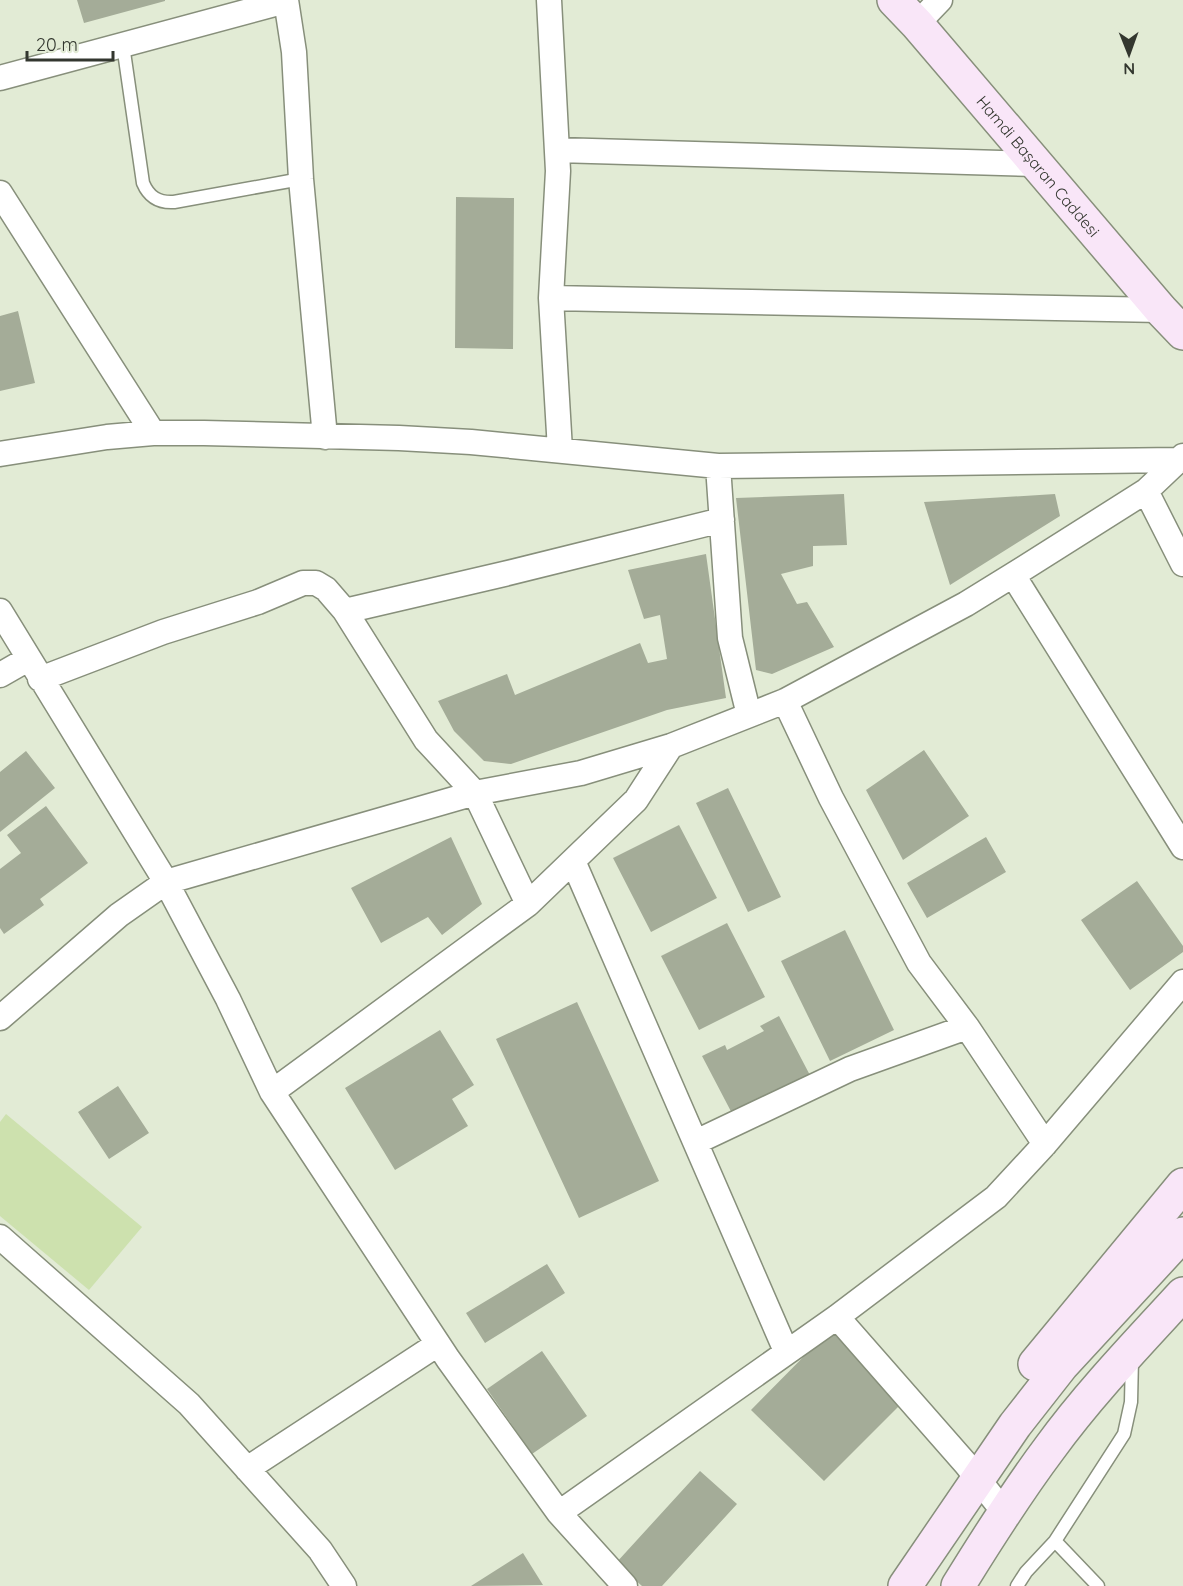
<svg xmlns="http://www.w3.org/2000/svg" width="1183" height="1586" font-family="Quicksand,sans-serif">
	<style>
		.green { fill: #cde1ae }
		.building { fill: #a4ac98 }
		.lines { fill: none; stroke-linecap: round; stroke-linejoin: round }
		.lane-casing { stroke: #878f7b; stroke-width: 15 }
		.street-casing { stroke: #878f7b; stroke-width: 27 }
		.secondary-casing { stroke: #878f7b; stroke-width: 36 }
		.lane { stroke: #fff; stroke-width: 12 }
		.street { stroke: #fff; stroke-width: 24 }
		.secondary { stroke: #f9e6f8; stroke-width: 33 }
		.labels { text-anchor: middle; stroke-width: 5; stroke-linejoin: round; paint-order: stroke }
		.street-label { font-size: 16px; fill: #33372f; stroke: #e2ebd5 }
	</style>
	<rect width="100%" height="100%" fill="#e2ebd5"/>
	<!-- green -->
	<path class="green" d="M6 1114 142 1227 89 1290 0 1216V1122Z"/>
	<!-- building -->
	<path class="building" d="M77 0H165V1L84 23Z
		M456 197 514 198 513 349 455 348Z
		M18 311 35 383 0 391V316Z
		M844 494 847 545 813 546V566L781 574 797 604 807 602 834 647 772 674 756 670 736 498Z
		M1055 494 1060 516 950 585 924 502Z
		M706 554 726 698 667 710 511 764 484 761 454 731 438 701 507 674 515 695 640 643 648 663 667 659 660 615 644 619 628 570Z
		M924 750 969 816 903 860 866 790Z
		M26 751 55 788 0 832V772Z
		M728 788 781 897 748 912 696 803Z
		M46 806 88 863 40 899 44 905 4 934 0 928V869L21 853 7 835Z
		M679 825 717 898 651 932 613 858Z
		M451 837 482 904 442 935 428 917 381 943 351 888Z
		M986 837 1006 872 927 918 907 883Z
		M1137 881 1183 946V952L1130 990 1081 920Z
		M727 923 765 997 699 1030 661 956Z
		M845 930 894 1030 830 1061 781 961Z
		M577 1002 659 1181 579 1218 496 1039Z
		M779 1016 813 1081 736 1121 702 1056 725 1045 727 1050 764 1031 760 1026Z
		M440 1030 474 1085 452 1099 468 1126 395 1170 345 1088Z
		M118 1086 149 1133 109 1159 78 1112Z
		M547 1264 565 1293 485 1343 466 1313Z
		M830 1330 903 1402 824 1481 751 1410Z
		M542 1351 587 1416 532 1454 487 1389Z
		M700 1471 737 1504 662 1586H642L616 1563Z
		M523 1553 543 1585 471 1586Z"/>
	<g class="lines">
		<defs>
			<path id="lane" d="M123 45 143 183C149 197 158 203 174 202L301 179
				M1055 1541 1098 1586
				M1017 1586 1026 1572 1055 1541 1124 1434 1131 1402 1132 1358"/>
			<path id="street" d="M286 0 294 52 301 179 325 437
				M549 0 558 171 551 298 560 450
				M917 24 940 0
				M0 78 286 1
				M557 150 1037 164
				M0 193 153 433
				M551 298 1161 310
				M0 454 107 437 153 433H204L399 438 471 442 718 466 1178 460
				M718 466 730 638 749 715
				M1146 491 1183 564
				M1013 575 1183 847
				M0 611 166 882 228 999 272 1092 448 1359 559 1513 625 1586
				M345 611 504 574 722 520
				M0 675 28 659
				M40 679 163 632 258 602 303 583H316L326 589 345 611 426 740 475 793 528 904
				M785 701 831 798 919 963 967 1027 1045 1144
				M573 861 786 1351
				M0 1018 119 915 166 882 475 793 581 773 671 746 785 701 966 604 1013 575 1146 491 1183 456
				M272 1092 528 904 636 800 671 746
				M696 1142 850 1069 967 1027
				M0 1237 189 1404 320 1550 344 1586
				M837 1317 966 1464 1004 1512
				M247 1469 438 1344
				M559 1513 837 1317 996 1197 1045 1144 1183 982"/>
			<g id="secondary">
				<path id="s1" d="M894 0 917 24 1161 310 1183 333"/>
				<path d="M1035 1364 1183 1185"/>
				<path d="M905 1586 1015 1425 1062 1365 1183 1234"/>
				<path d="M958 1586C987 1539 1016 1493 1049 1449 1089 1394 1137 1344 1183 1294"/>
			</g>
		</defs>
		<!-- lane casing -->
		<use href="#lane" class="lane-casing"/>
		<!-- street casing -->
		<use href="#street" class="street-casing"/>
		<!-- secondary casing -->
		<use href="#secondary" class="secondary-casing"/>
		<!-- lane -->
		<use href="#lane" class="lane"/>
		<!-- street -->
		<use href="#street" class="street"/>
		<!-- secondary -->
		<use href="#secondary" class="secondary"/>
	</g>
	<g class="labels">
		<!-- street labels -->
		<g class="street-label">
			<text dy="6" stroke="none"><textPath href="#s1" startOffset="220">Hamdi Başaran Caddesi</textPath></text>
		</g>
	</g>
	<!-- north arrow -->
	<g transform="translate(1129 54) rotate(179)" stroke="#e2ebd5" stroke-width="4.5" paint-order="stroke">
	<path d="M0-4.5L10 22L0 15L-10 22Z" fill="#33372f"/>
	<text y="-9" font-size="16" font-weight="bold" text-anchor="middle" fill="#33372f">N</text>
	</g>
	<!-- scale -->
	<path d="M27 51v9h86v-9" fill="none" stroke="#33372f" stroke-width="3"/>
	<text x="36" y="51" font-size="18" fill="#33372f" stroke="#e2ebd5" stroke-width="4.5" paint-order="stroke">20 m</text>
</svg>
